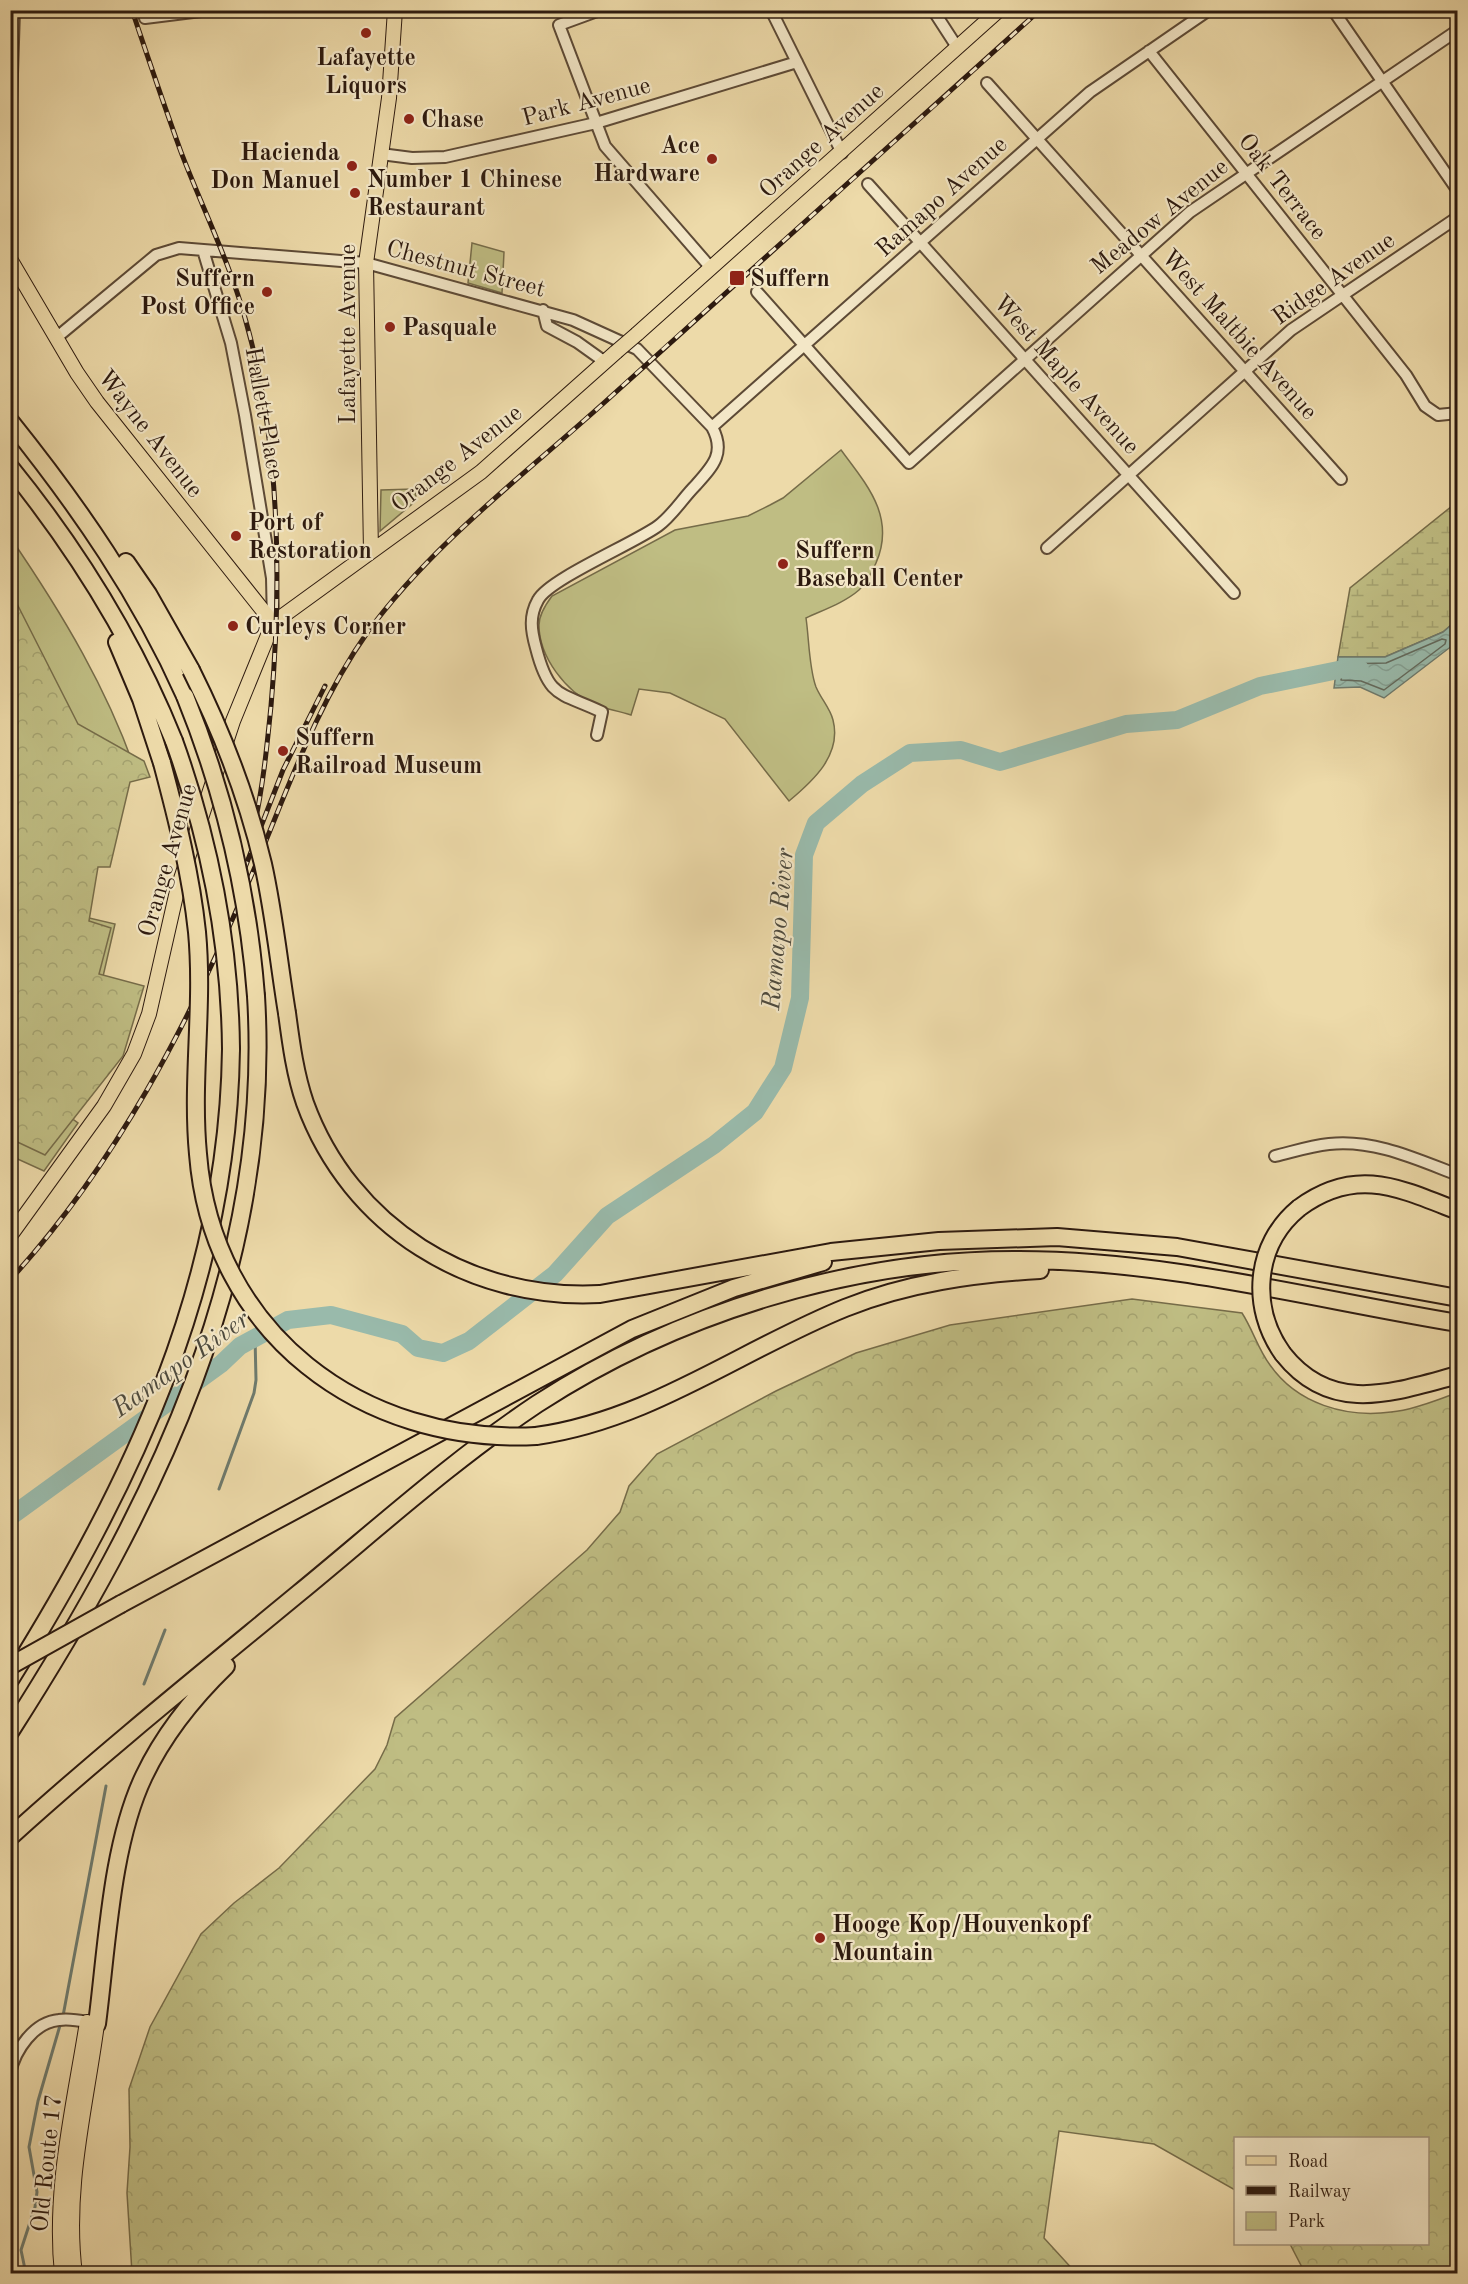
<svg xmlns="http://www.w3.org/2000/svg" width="1468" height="2284" font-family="'Old Standard TT',serif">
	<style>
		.green { fill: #bfbd83; stroke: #766c49; stroke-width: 1.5 }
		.forest { fill: url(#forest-crowns); stroke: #766c49; stroke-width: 1.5 }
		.wetland { fill: url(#wetland-marsh); stroke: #766c49; stroke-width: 1.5 }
		.water { fill: url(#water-waves); stroke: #6e7a6d; stroke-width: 1.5 }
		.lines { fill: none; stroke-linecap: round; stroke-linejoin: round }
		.shore { stroke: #636a5d; stroke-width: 1.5 }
		.stream { stroke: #6e7a6d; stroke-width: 3 }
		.river { stroke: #99baab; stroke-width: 18 }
		.minor-casing { stroke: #5d4a36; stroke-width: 14 }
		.major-casing { stroke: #2d1a0f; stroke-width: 16 }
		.highway-casing { stroke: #2d1a0f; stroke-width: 20 }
		.minor { stroke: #f3e7c7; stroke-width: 10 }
		.major { stroke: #eddaa9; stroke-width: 14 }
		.highway { stroke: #eddaa9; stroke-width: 16 }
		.rail-casing { stroke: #2d1a0f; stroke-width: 5 }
		.rail { stroke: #f3e7c7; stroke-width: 3; stroke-dasharray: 9; stroke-linecap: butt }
		.major-bridge-casing { stroke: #2d1a0f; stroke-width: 16; stroke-linecap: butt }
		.highway-bridge-casing { stroke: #2d1a0f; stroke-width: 20; stroke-linecap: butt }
		.major-bridge { stroke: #eddaa9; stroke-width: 14 }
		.highway-bridge { stroke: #eddaa9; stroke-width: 16 }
		.poi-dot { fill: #8f2418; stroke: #f3e7c7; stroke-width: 2 }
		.labels { text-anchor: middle; stroke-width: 4.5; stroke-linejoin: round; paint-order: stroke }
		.poi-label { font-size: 24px; font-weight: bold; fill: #2d1a0f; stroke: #f3e7c7; text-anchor: start }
		.street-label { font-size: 24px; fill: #2d1a0f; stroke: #f3e7c7 }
		.water-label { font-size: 26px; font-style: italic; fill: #4d4a3e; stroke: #f3e7c7 }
	</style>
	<defs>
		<pattern id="forest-crowns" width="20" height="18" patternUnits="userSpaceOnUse" patternTransform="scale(1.5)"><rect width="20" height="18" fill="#bfbd83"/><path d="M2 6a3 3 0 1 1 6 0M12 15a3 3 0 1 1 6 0" fill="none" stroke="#a4a270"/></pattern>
		<pattern id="wetland-marsh" width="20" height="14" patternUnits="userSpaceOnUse" patternTransform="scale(1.5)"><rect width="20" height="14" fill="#bfbd83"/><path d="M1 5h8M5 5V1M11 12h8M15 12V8" fill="none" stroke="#a4a270"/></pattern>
		<pattern id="water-waves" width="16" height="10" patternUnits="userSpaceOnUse" patternTransform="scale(1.5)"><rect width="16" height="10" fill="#99baab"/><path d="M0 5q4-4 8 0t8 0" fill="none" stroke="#849f92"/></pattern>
	</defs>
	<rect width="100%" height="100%" fill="#eddaa9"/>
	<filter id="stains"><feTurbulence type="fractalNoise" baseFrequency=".00333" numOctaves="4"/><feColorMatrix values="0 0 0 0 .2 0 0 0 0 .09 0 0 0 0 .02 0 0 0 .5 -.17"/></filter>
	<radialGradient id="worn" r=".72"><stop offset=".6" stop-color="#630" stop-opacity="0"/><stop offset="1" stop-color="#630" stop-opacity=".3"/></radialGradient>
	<!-- green -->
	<path class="green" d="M472 243 504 252 502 293 468 283Z
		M841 450C867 485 896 517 876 563 872 572 867 583 859 590 844 603 823 610 806 618 809 638 809 669 816 687 821 699 830 708 833 720 842 755 813 781 789 801L725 719 670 693 639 689 631 715C619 711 606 709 595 705 566 692 539 657 539 625 539 614 546 604 552 596L675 530 748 516 770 505 783 498Z
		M414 489 417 500 380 531 381 490Z
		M10 537C62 613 109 691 138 778L129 776 72 914 115 924 102 981 24 1084 78 1123 44 1171 11 1156Z"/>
	<!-- forest -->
	<path class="forest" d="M10 590 78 724 144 761 150 777 130 782 110 867H98L89 921 111 928 99 974 144 986 123 1056 45 1155 11 1139Z
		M1132 1299 1242 1313C1253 1330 1258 1349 1270 1365 1297 1404 1346 1418 1391 1412 1413 1410 1436 1400 1457 1393V2273H1305L1290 2244H1428V2138H1236L1235 2190 1154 2144 1059 2131 1044 2238 1076 2273H132L127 2193 130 2147 129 2089 150 2027 201 1934 234 1903 279 1868 375 1769 387 1745 395 1718 587 1550 620 1512 629 1486 657 1454 776 1391 856 1353 950 1325Z"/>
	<!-- wetland -->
	<path class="wetland" d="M1457 502V620L1443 632 1385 657H1338L1350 588Z"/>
	<!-- water -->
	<path class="water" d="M1457 620V642L1384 698 1360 687 1334 688 1338 657H1385L1443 632Z"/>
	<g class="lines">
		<!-- shore -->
		<path class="shore" d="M1442 639 1446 640 1445 644 1384 690 1361 681 1341 680 1344 664 1386 663Z"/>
		<!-- stream -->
		<path class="stream" d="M219 1489 254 1393 256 1380 255 1337
			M144 1684 165 1630
			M63 2016 106 1786
			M26 2274 21 2250 35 2207 37 2192 29 2147 38 2101 61 2022"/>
		<!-- river -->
		<path class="river" d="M10 1517 221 1364 240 1346 288 1320 331 1315 402 1334 418 1348 443 1353 469 1341 555 1274 607 1216 714 1145 755 1112 783 1068 800 998 804 855 816 823 862 784 910 753 961 750 1000 762 1126 724 1177 720 1260 686 1348 668 1360 669"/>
		<defs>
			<path id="minor" d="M143 10 145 18 209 10
				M600 10 559 25 605 146 711 268
				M771 10 842 153
				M933 10 957 47
				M1333 10 1458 191
				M1149 51 1406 375 1425 406 1438 415 1458 413
				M987 83 1341 479
				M10 137 14 10
				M381 154 412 158 445 157 596 123 797 62
				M868 184 1234 593
				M203 250 231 343 245 415 272 578 273 623
				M757 292 909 463 1190 212 1458 30
				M543 310 547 326 577 342 605 362
				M56 338 156 255 179 248 366 263 573 320 637 349 712 427C726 453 713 466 695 486 683 498 672 516 658 526 635 543 549 579 538 600 529 616 531 630 536 648 549 699 560 692 602 712L597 735
				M712 427 1090 92 1209 10
				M1047 548 1291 330 1458 217
				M1275 1156C1292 1152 1310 1146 1329 1144 1374 1139 1416 1159 1458 1175
				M10 2073C15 2050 34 2022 59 2020 70 2018 82 2021 93 2023"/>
			<path id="major" d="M10 259 77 373 97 402 273 623
				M637 334 999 10
				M371 552 366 263 389 98 395 10
				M10 1236 104 1106 134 1054 149 1014 177 891 233 721 273 623 481 472 616 352
				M62 2274C53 2189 74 2105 87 2022
				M75 2274C64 2189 86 2107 97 2024"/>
			<path id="highway" d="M10 421C79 507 140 595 185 696
				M10 467C78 551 134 641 174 741
				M126 562 148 594 191 670
				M117 642 141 699 162 763
				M287 1013C291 1043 295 1074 305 1103 350 1227 470 1301 600 1294L831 1252 939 1241 1057 1237 1177 1247 1458 1298
				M1299 1208C1356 1166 1399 1188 1458 1211
				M1283 1354C1332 1416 1394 1392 1458 1375
				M536 1436C650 1420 739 1351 845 1308 907 1283 973 1274 1040 1270
				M121 1604 632 1329 734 1288 823 1262
				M10 1680C132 1484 228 1285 231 1049
				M10 1732C154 1507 273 1270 256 996
				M10 1837C104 1752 202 1673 299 1593 377 1529 453 1460 537 1404 677 1313 852 1259 1019 1260 1167 1260 1313 1299 1458 1323
				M97 2024C107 1947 111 1845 144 1776 164 1734 193 1698 226 1666"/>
		</defs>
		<!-- minor casing -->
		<use href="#minor" class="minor-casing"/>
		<!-- major casing -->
		<use href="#major" class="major-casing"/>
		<!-- highway casing -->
		<use href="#highway" class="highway-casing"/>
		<!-- minor -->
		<use href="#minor" class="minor"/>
		<!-- major -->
		<use href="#major" class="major"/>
		<!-- highway -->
		<use href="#highway" class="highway"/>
		<defs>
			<path id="rail" d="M132 10C148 58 164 105 181 152 202 207 229 261 245 318 280 439 282 581 271 706 267 746 263 787 254 827
				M244 870 283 770 325 686
				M10 1280C116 1164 188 1025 249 881 285 798 314 708 367 633 432 544 524 475 606 401 750 270 896 141 1040 10"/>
		</defs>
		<!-- rail casing -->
		<use href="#rail" class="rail-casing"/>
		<!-- rail -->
		<use href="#rail" class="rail"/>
		<defs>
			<path id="major-bridge" d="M616 352 637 334"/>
			<path id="highway-bridge" d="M191 670C222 732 247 796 263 864 274 913 279 964 287 1013
				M185 696C224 792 248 892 256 996
				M174 741C210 841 230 943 231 1049
				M162 763C177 819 191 875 197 932 204 1006 191 1080 198 1154 212 1333 362 1445 536 1436
				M1283 1354C1250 1308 1254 1245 1299 1208
				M10 1666 121 1604"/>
		</defs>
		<!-- major-bridge casing -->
		<use href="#major-bridge" class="major-bridge-casing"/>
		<!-- highway-bridge casing -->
		<use href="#highway-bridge" class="highway-bridge-casing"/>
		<!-- major-bridge -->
		<use href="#major-bridge" class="major-bridge"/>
		<!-- highway-bridge -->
		<use href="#highway-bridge" class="highway-bridge"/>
	</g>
	<!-- markers -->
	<g class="poi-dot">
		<circle cx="366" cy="33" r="6"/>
		<circle cx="409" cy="119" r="6"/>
		<circle cx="712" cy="159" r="6"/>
		<circle cx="352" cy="166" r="6"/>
		<circle cx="355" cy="193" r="6"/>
		<rect x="729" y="270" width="16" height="16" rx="3"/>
		<circle cx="267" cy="292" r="6"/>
		<circle cx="390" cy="327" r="6"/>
		<circle cx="236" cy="536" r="6"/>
		<circle cx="783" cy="564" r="6"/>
		<circle cx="233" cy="626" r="6"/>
		<circle cx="283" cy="751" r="6"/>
		<circle cx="820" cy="1938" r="6"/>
	</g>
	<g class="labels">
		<!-- poi labels -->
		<g class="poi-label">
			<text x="366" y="65" text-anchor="middle">Lafayette<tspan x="366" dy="28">Liquors</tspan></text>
			<text x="421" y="127">Chase</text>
			<text x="700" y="153" text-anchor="end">Ace<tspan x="700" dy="28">Hardware</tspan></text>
			<text x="340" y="160" text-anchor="end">Hacienda<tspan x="340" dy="28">Don Manuel</tspan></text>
			<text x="367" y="187">Number 1 Chinese<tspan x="367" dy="28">Restaurant</tspan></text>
			<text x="255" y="286" text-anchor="end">Suffern<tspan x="255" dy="28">Post Office</tspan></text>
			<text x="750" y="286">Suffern</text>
			<text x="402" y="335">Pasquale</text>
			<text x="248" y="530">Port of<tspan x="248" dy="28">Restoration</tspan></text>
			<text x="795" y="558">Suffern<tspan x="795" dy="28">Baseball Center</tspan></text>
			<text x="245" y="634">Curleys Corner</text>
			<text x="295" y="745">Suffern<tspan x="295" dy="28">Railroad Museum</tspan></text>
			<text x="832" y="1932">Hooge Kop/Houvenkopf<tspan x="832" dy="28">Mountain</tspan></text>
		</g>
		<!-- street labels -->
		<g class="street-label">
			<text transform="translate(586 101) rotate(-15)" y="8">Park Avenue</text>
			<text transform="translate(821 140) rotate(-42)" y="8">Orange Avenue</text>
			<text transform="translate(1283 186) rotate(52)" y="8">Oak Terrace</text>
			<text transform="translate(941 196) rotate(-42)" y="8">Ramapo Avenue</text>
			<text transform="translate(1159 216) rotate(-39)" y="8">Meadow Avenue</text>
			<text transform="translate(466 268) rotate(15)" y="8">Chestnut Street</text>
			<text transform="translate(1333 278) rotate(-35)" y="8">Ridge Avenue</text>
			<text transform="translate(347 334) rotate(-90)" y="8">Lafayette Avenue</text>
			<text transform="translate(1240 334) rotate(48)" y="8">West Maltbie Avenue</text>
			<text transform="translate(1067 374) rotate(48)" y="8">West Maple Avenue</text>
			<text transform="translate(265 413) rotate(80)" y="8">Hallett Place</text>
			<text transform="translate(151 433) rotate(52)" y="8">Wayne Avenue</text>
			<text transform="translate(456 458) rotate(-38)" y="8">Orange Avenue</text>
			<text transform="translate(167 860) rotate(-74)" y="8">Orange Avenue</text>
			<text transform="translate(46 2163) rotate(-84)" y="8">Old Route 17</text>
		</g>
		<!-- water labels -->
		<g class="water-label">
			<text transform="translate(777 929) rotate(-85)" y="9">Ramapo River</text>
			<text transform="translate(180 1363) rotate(-36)" y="9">Ramapo River</text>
		</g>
	</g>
	<!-- margin -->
	<rect width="1468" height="2284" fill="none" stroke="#eddaa9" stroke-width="36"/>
	<rect x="12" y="12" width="1444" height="2260" fill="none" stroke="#2d1a0f" stroke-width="3"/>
	<rect x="18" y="18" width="1432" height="2248" fill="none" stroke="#2d1a0f" stroke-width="1.5"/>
	<!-- legend -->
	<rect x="1234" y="2137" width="195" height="108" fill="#f3e7c7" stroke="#a4957d" stroke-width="1.5"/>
	<rect x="1246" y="2156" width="30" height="9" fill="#eddaa9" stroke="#a4957d" stroke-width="1.5"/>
	<text x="1288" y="2167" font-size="18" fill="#2d1a0f">Road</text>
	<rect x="1246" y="2186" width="30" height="9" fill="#2d1a0f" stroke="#a4957d" stroke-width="1.5"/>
	<text x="1288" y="2197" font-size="18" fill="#2d1a0f">Railway</text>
	<rect x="1246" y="2212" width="30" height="18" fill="#bfbd83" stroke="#a4957d" stroke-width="1.5"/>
	<text x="1288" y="2227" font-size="18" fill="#2d1a0f">Park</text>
	<rect width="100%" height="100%" filter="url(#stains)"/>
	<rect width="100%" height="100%" fill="url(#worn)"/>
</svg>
